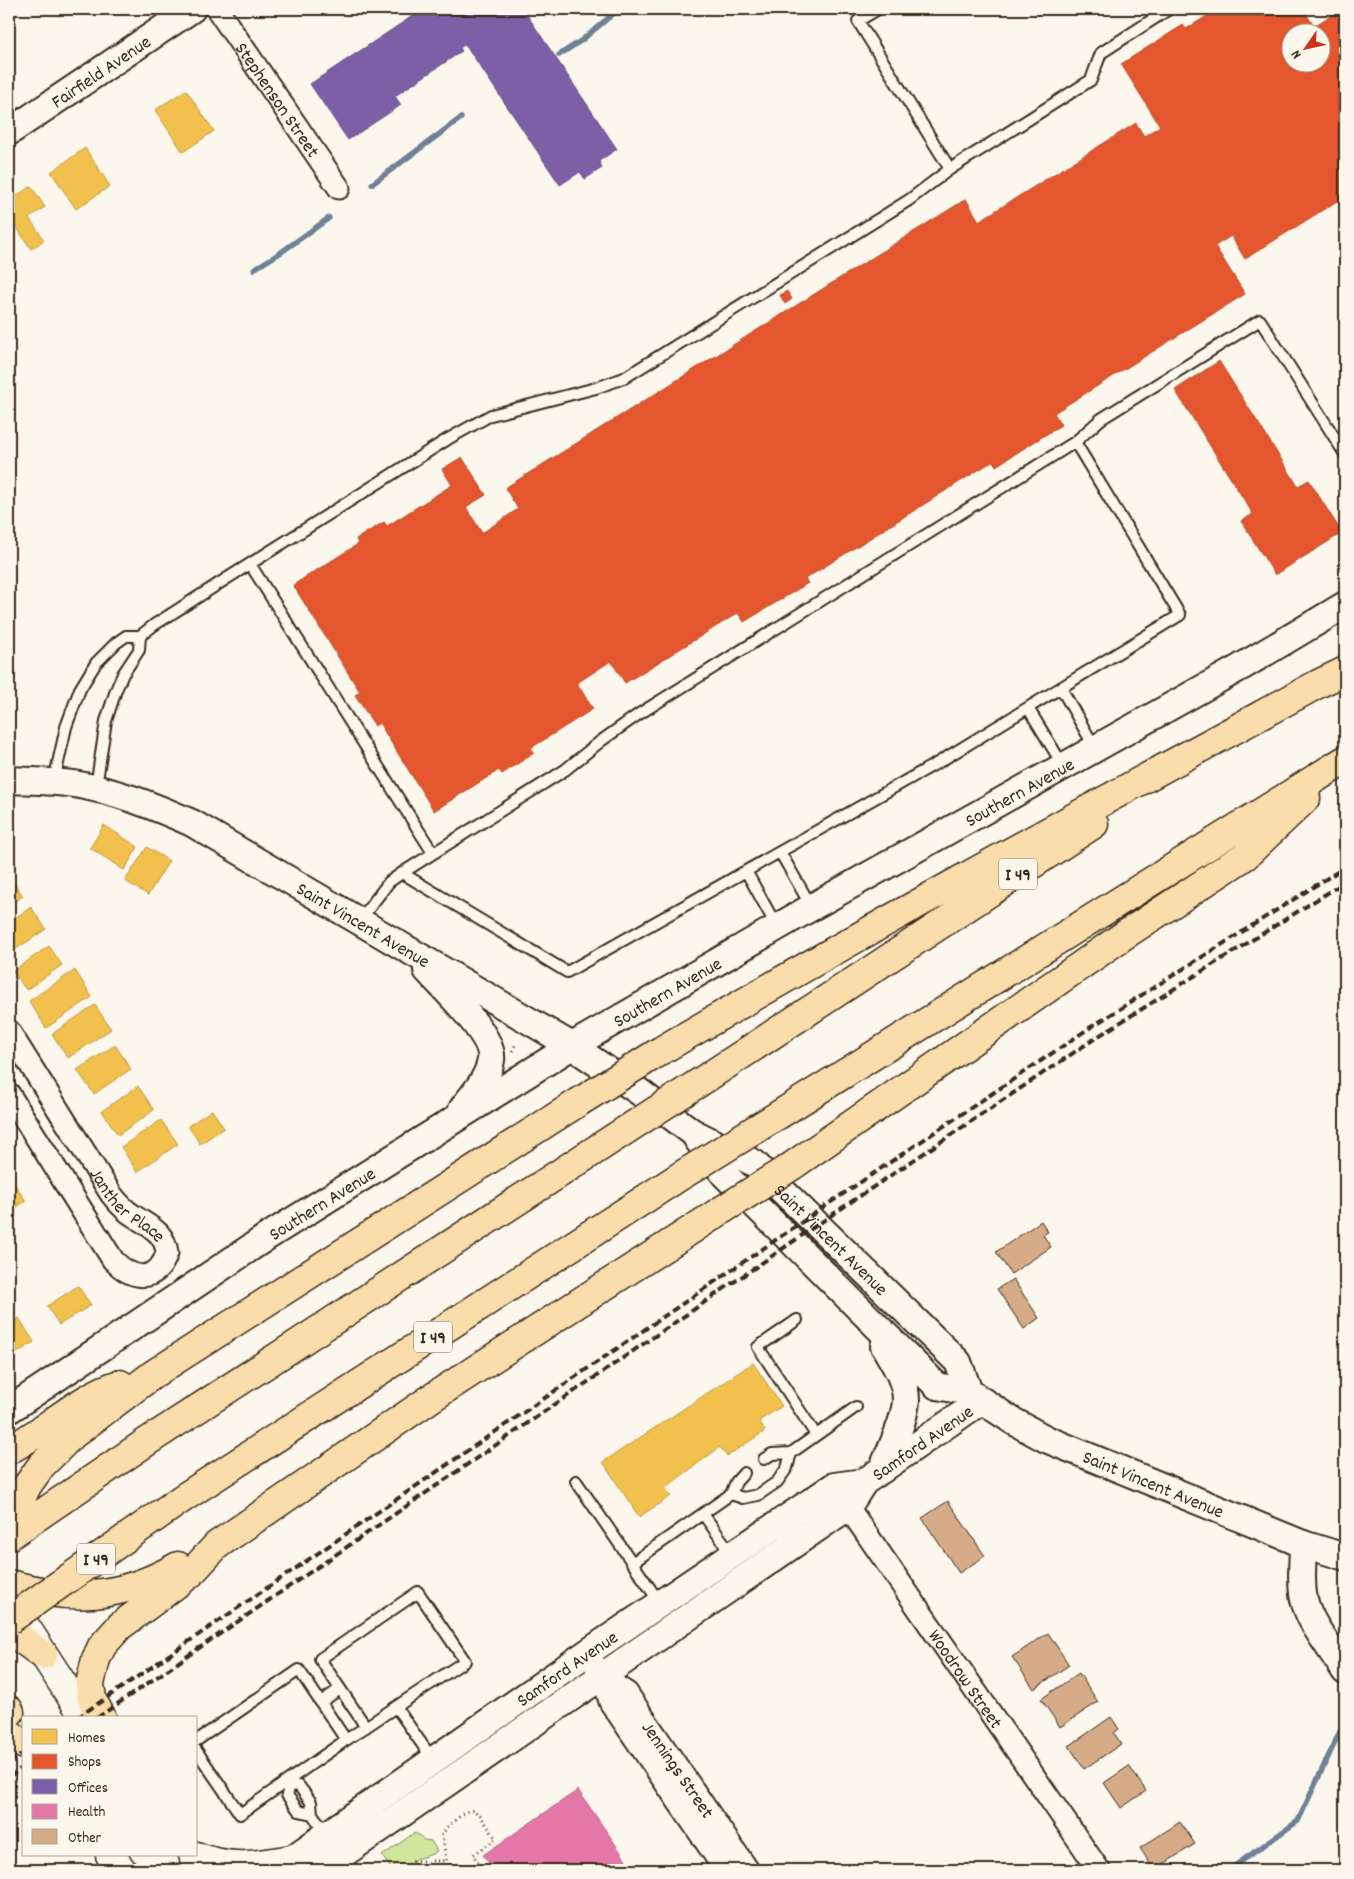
<svg xmlns="http://www.w3.org/2000/svg" width="1354" height="1879" font-family="Dekko,sans-serif">
	<style>
		.green { fill: #cfe79d; stroke: #85885e }
		.homes { fill: #f2c14e; stroke: #bb9440 }
		.shops { fill: #e4572e; stroke: #b14a29; fill-rule: evenodd }
		.offices { fill: #7b5ea7; stroke: #684e7e }
		.health { fill: #e377a8; stroke: #b1607f }
		.lines { fill: none; stroke-linecap: round; stroke-linejoin: round }
		.stream { stroke: #6d8297; stroke-width: 5.5 }
		.building { fill: #d6ab87; stroke: #3b2a1e }
		.service-casing { stroke: #3b2a1e; stroke-width: 14 }
		.minor-casing { stroke: #3b2a1e; stroke-width: 25 }
		.tertiary-casing { stroke: #3b2a1e; stroke-width: 30 }
		.secondary-casing { stroke: #3b2a1e; stroke-width: 31 }
		.motorway-casing { stroke: #3b2a1e; stroke-width: 31 }
		.path { stroke: #3b2a1e; stroke-width: 3; stroke-dasharray: 1 4; stroke-linecap: butt }
		.service { stroke: #fbf7ec; stroke-width: 10 }
		.minor { stroke: #fbf7ec; stroke-width: 21 }
		.tertiary { stroke: #fbf7ec; stroke-width: 26 }
		.secondary { stroke: #fbf7ec; stroke-width: 28 }
		.motorway { stroke: #f9deab; stroke-width: 28 }
		.rail { stroke: #3b2a1e; stroke-width: 4; stroke-dasharray: 8 4; stroke-linecap: butt }
		.motorway-bridge-casing { stroke: #3b2a1e; stroke-width: 31; stroke-linecap: butt }
		.motorway-bridge { stroke: #f9deab; stroke-width: 28 }
		.labels { text-anchor: middle; stroke-width: 5; stroke-linejoin: round; paint-order: stroke }
		.shield { fill: #fbf7ec; stroke: #75685c; stroke-width: 1 }
		.shield-label { font-size: 18px; font-weight: bold; fill: #3b2a1e }
		.street-label { font-size: 19px; fill: #3b2a1e; stroke: #fbf7ec }
	</style>
	<rect width="100%" height="100%" fill="#fbf7ec"/>
	<filter id="ink" filterUnits="userSpaceOnUse"><feTurbulence type="fractalNoise" baseFrequency=".02" numOctaves="2"/><feDisplacementMap in="SourceGraphic" scale="10" xChannelSelector="R" yChannelSelector="G"/><feConvolveMatrix kernelMatrix="1 2 1 2 8 2 1 2 1" color-interpolation-filters="sRGB"/></filter>
	<g filter="url(#ink)">
		<!-- green -->
		<path class="green" d="M414 1833 419 1835 424 1840 431 1841 437 1851C429 1857 421 1856 412 1861L418 1870H392L382 1856Z"/>
		<!-- homes -->
		<path class="homes" d="M186 90 214 131 183 152 155 110Z
			M85 148 110 186 76 209 51 172Z
			M31 186 45 207 29 218 44 240 31 249 9 216V201Z
			M104 825 138 847 124 870 90 848Z
			M147 847 169 861 148 895 125 881Z
			M9 875 23 896 9 905Z
			M31 907 46 929 9 954V922Z
			M49 946 62 965 26 990 13 971Z
			M75 970 92 997 46 1028 29 1001Z
			M95 1005 111 1029 68 1058 52 1034Z
			M115 1045 131 1069 94 1094 77 1070Z
			M138 1086 154 1110 118 1135 102 1111Z
			M212 1110 224 1128 200 1144 188 1126Z
			M161 1120 178 1144 137 1172 121 1147Z
			M14 1183 26 1201 9 1212V1186Z
			M78 1286 91 1305 59 1325 47 1306Z
			M19 1318 34 1342 17 1353 9 1340V1325Z
			M753 1363 782 1406 759 1421 765 1431 727 1456 720 1447 665 1488 671 1496 639 1517 603 1462Z"/>
		<!-- shops -->
		<path class="shops" d="M1218 9H1303L1314 26 1335 13 1345 30V196L1245 259 1231 236 1215 246 1245 294 1054 413 1061 425 996 466 993 461 805 579 808 583 744 622 738 613 625 683 611 661 577 683 593 709 531 748 534 753 502 774 499 770 434 811 379 723 375 726 355 695 360 692 293 585 358 544 356 539 384 522 387 526 452 485 442 469 462 457 486 495 466 507 482 533 518 509 505 488 966 199 979 221 1136 123 1144 136 1160 126 1121 64 1183 25 1186 29ZM1292 32H1322V62H1292Z
			M787 291 792 299 785 304 780 295Z
			M1219 361 1298 486 1309 480 1342 533 1275 575 1241 521 1253 514 1175 390Z"/>
		<!-- offices -->
		<path class="offices" d="M423 9H523L617 149 599 161 602 168 585 179 580 172 560 185 465 44 460 48 462 51 395 96 401 105 348 140 310 84Z"/>
		<!-- health -->
		<path class="health" d="M578 1790 633 1870H494L483 1855Z"/>
		<g class="lines">
			<!-- stream -->
			<path class="stream" d="M559 55 582 40 619 9
				M372 184 461 118
				M254 269 280 253 329 218
				M1229 1870 1298 1821 1344 1723"/>
		</g>
		<!-- building -->
		<path class="building" d="M1041 1221 1048 1232 1043 1235 1051 1247 1011 1274 996 1252Z
			M1013 1279 1039 1318 1024 1329 997 1289Z
			M948 1501 985 1556 959 1573 922 1518Z
			M1048 1633 1069 1665 1034 1689 1012 1657Z
			M1079 1673 1098 1702 1060 1727 1041 1699Z
			M1111 1717 1119 1729 1114 1733 1121 1744 1084 1769 1069 1746Z
			M1129 1766 1146 1791 1121 1808 1104 1783Z
			M1180 1822 1195 1844 1154 1870 1140 1848Z"/>
		<g class="lines">
			<defs>
				<path id="service" d="M878 9 858 21 950 169
					M250 564 433 853
					M1061 688 1095 748
					M1028 708 1064 767
					M54 781 66 727 80 689 96 663 116 643 126 636H140L154 625 226 579 448 439 491 415 596 388 624 378 909 200 950 169 1091 80 1101 53 1169 9
					M96 787 106 721 116 690 123 674 139 650 140 636
					M780 852 811 906
					M746 871 777 927
					M402 873 567 972 939 762 1180 615 1075 442
					M360 920 389 882 402 873 565 770 601 741 639 714 1075 442 1101 419 1260 320 1345 454
					M797 1320 758 1347 816 1435
					M764 1459 772 1454 791 1453
					M576 1481 660 1603
					M731 1494 736 1482 744 1473
					M703 1514 732 1554
					M632 1563 731 1494 743 1498 758 1495 777 1482 787 1468 791 1453 856 1407
					M321 1702 340 1689
					M396 1707 433 1760
					M346 1740 465 1661 418 1592 320 1659 366 1727
					M196 1741 299 1670 346 1740 240 1814 196 1750
					M290 1785 299 1786 311 1802 312 1814 327 1834
					M290 1785 287 1795 299 1811 312 1814
					M341 1855 352 1870"/>
				<g id="minor">
					<path id="s1" d="M217 9 339 188"/>
					<path id="s2" d="M9 1031 111 1194C118 1203 125 1211 134 1216 150 1227 165 1232 167 1253 157 1284 132 1280 113 1260L9 1094"/>
					<path id="s3" d="M839 1494 1099 1870"/>
					<path d="M587 1653 603 1677 610 1702 725 1870"/>
					<path id="s4" d="M603 1677 627 1693 748 1870"/>
				</g>
				<g id="tertiary">
					<path id="s5" d="M9 132 192 9"/>
					<path id="s6" d="M9 780C31 781 53 781 74 784 116 791 154 806 192 823L572 1046 641 1093 692 1132 754 1163 958 1362 969 1392"/>
					<path d="M427 970C443 988 495 1036 491 1060 488 1079 473 1094 462 1109"/>
					<path id="s7" d="M697 1139 725 1175 937 1386 969 1392 1013 1421 1046 1439 1303 1544 1345 1557"/>
					<path id="s8" d="M9 1410 265 1238 572 1046 812 907 1241 667 1345 605"/>
					<path d="M882 1470C890 1450 905 1421 906 1400 906 1380 893 1362 884 1346"/>
					<path d="M1303 1544C1303 1562 1300 1582 1304 1599 1309 1623 1332 1650 1345 1671"/>
					<path id="s9" d="M276 1870 587 1653 834 1486 864 1482"/>
					<path id="s10" d="M320 1870 848 1507 864 1482 981 1401"/>
				</g>
				<path id="secondary" d="M9 1601 85 1718
					M110 1855 122 1870
					M193 1855C231 1870 253 1866 292 1859"/>
				<path id="motorway" d="M662 1050C878 923 1098 804 1318 684L1345 671
					M697 1084 1094 824
					M756 1129 1345 760
					M792 1166 1123 936 1245 856 1306 798
					M9 1450C45 1431 82 1395 120 1384
					M183 1498 682 1175
					M9 1524 27 1486 41 1466 71 1436 155 1373 579 1102
					M9 1536 145 1443 626 1130
					M9 1584C72 1601 121 1599 178 1566
					M9 1630 43 1655
					M9 1710 10 1712
					M102 1718 92 1699 90 1684 96 1659 102 1646 120 1626 190 1574 217 1545 433 1397 722 1210
					M9 1733 24 1745"/>
			</defs>
			<!-- service casing -->
			<use href="#service" class="service-casing"/>
			<!-- minor casing -->
			<use href="#minor" class="minor-casing"/>
			<!-- tertiary casing -->
			<use href="#tertiary" class="tertiary-casing"/>
			<!-- secondary casing -->
			<use href="#secondary" class="secondary-casing"/>
			<!-- motorway casing -->
			<use href="#motorway" class="motorway-casing"/>
			<!-- path -->
			<path class="path" d="M512 1051 516 1043
				M412 1861H446
				M448 1870 442 1835 447 1827 465 1812 473 1810 480 1815 496 1839 473 1855 483 1870"/>
			<!-- service -->
			<use href="#service" class="service"/>
			<!-- minor -->
			<use href="#minor" class="minor"/>
			<!-- tertiary -->
			<use href="#tertiary" class="tertiary"/>
			<!-- secondary -->
			<use href="#secondary" class="secondary"/>
			<!-- motorway -->
			<use href="#motorway" class="motorway"/>
			<!-- rail -->
			<path class="rail" d="M77 1718 834 1200 1091 1027 1345 867
				M97 1718 842 1208 1097 1037 1345 882
				M9 1763 24 1753
				M9 1777 24 1766"/>
			<defs>
				<path id="motorway-bridge" d="M579 1102 662 1050
					M626 1130 697 1084
					M682 1175 756 1129
					M722 1210 792 1166
					M9 1620 183 1498"/>
			</defs>
			<!-- motorway-bridge casing -->
			<use href="#motorway-bridge" class="motorway-bridge-casing"/>
			<!-- motorway-bridge -->
			<use href="#motorway-bridge" class="motorway-bridge"/>
		</g>
	</g>
	<g class="labels">
		<!-- shield labels -->
		<g class="shield">
			<rect x="999" y="858.5" width="38" height="31" rx="4"/>
			<rect x="414" y="1321.5" width="38" height="31" rx="4"/>
			<rect x="77" y="1543.5" width="38" height="31" rx="4"/>
		</g>
		<g class="shield-label">
			<text x="1018" y="880">I 49</text>
			<text x="433" y="1343">I 49</text>
			<text x="96" y="1565">I 49</text>
		</g>
		<!-- street labels -->
		<g class="street-label">
			<text dy="7" stroke="none"><textPath href="#s5" startOffset="110">Fairfield Avenue</textPath></text>
			<text dy="7" stroke="none"><textPath href="#s1" startOffset="109">Stephenson Street</textPath></text>
			<text dy="7" stroke="none"><textPath href="#s8" startOffset="1185">Southern Avenue</textPath></text>
			<text dy="7" stroke="none"><textPath href="#s6" startOffset="389">Saint Vincent Avenue</textPath></text>
			<text dy="7" stroke="none"><textPath href="#s8" startOffset="780">Southern Avenue</textPath></text>
			<text dy="7" stroke="none"><textPath href="#s8" startOffset="375">Southern Avenue</textPath></text>
			<text dy="7" stroke="none"><textPath href="#s2" startOffset="212">Janther Place</textPath></text>
			<text dy="7" stroke="none"><textPath href="#s6" startOffset="956">Saint Vincent Avenue</textPath></text>
			<text dy="7" stroke="none"><textPath href="#s10" startOffset="741">Samford Avenue</textPath></text>
			<text dy="7" stroke="none"><textPath href="#s7" startOffset="584">Saint Vincent Avenue</textPath></text>
			<text dy="7" stroke="none"><textPath href="#s9" startOffset="354">Samford Avenue</textPath></text>
			<text dy="7" stroke="none"><textPath href="#s3" startOffset="224">Woodrow Street</textPath></text>
			<text dy="7" stroke="none"><textPath href="#s4" startOffset="121">Jennings Street</textPath></text>
		</g>
	</g>
	<!-- margin -->
	<rect width="1354" height="1879" fill="none" stroke="#fbf7ec" stroke-width="30"/>
	<rect x="15" y="15" width="1324" height="1849" fill="none" stroke="#3b2a1e" stroke-width="2" filter="url(#ink)"/>
	<!-- legend -->
	<rect x="22" y="1716" width="175" height="140" fill="#fbf7ec" stroke="#aea59a"/>
	<rect x="32" y="1729" width="25" height="15" fill="#f2c14e" stroke="#aea59a"/>
	<text x="68" y="1742" font-size="15" fill="#3b2a1e">Homes</text>
	<rect x="32" y="1754" width="25" height="15" fill="#e4572e" stroke="#aea59a"/>
	<text x="68" y="1766" font-size="15" fill="#3b2a1e">Shops</text>
	<rect x="32" y="1779" width="25" height="15" fill="#7b5ea7" stroke="#aea59a"/>
	<text x="68" y="1792" font-size="15" fill="#3b2a1e">Offices</text>
	<rect x="32" y="1804" width="25" height="15" fill="#e377a8" stroke="#aea59a"/>
	<text x="68" y="1816" font-size="15" fill="#3b2a1e">Health</text>
	<rect x="32" y="1829" width="25" height="15" fill="#d6ab87" stroke="#aea59a"/>
	<text x="68" y="1842" font-size="15" fill="#3b2a1e">Other</text>
	<!-- north arrow -->
	<g transform="translate(1306 48) rotate(236)"><circle r="24" fill="#fbf7ec" stroke="#aea59a"/>
	<path d="M0-4L9 19L0 12L-9 19Z" fill="#c8321e"/>
	<text y="-8" font-size="14" font-weight="bold" text-anchor="middle" fill="#3b2a1e">N</text>
	</g>
</svg>
